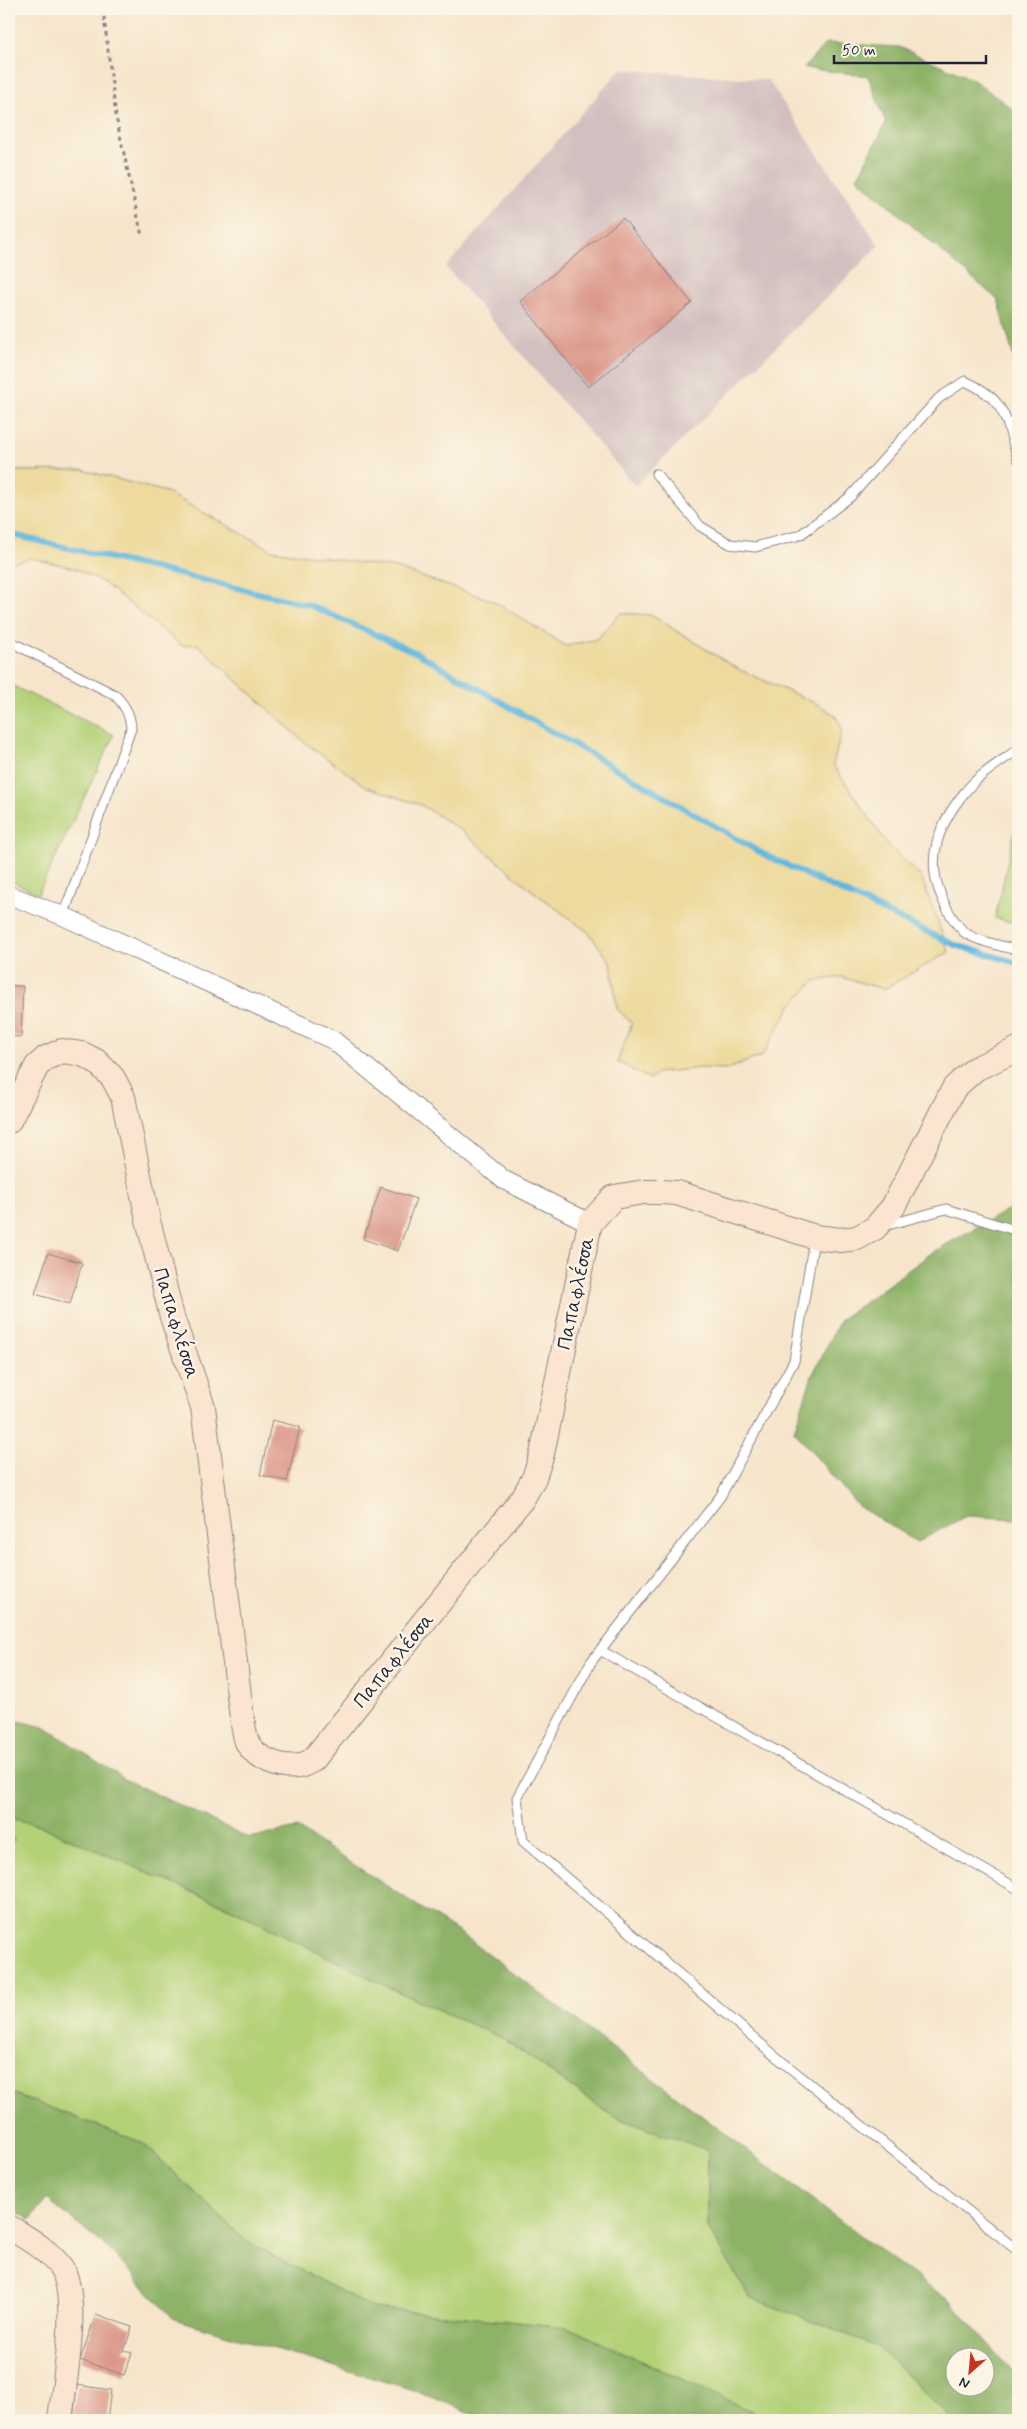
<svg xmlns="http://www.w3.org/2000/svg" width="1027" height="2429" font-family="Mynerve,sans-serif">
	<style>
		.industrial { fill: #d2bfc0 }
		.green { fill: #b3d177; stroke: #6a7a59 }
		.forest { fill: #8eb368; stroke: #586a52; fill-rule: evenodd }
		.sand { fill: #eeda9e; stroke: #887e6c }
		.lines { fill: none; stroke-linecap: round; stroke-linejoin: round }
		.stream { stroke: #61b7dd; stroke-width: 6 }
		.building { fill: #da9689 }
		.lane-casing { stroke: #8c8483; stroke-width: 11 }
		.street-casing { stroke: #8c8483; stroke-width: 20 }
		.secondary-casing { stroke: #8c8483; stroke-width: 26 }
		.path { stroke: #8c8483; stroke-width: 3; stroke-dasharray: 4 4; stroke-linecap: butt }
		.lane { stroke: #fff; stroke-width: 9 }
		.street { stroke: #fff; stroke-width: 18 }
		.secondary { stroke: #fce5d0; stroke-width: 24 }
		.labels { text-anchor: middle; stroke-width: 5; stroke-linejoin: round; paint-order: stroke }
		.street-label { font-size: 20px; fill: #22223b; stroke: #fcf5e5 }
	</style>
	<rect width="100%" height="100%" fill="#fcf5e5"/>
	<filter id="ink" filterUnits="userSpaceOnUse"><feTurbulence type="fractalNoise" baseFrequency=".02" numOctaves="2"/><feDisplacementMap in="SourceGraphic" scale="10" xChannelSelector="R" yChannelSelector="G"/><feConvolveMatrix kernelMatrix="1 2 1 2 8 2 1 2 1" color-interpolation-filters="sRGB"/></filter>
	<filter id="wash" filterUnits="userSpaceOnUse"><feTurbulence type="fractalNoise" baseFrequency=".0096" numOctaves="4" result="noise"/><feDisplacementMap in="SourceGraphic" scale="20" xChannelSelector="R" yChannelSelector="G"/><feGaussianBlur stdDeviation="1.12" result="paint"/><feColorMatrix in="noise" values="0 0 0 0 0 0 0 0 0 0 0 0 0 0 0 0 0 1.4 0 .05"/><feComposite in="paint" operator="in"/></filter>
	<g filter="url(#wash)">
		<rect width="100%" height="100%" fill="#f6e5cb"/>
		<!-- industrial -->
		<path class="industrial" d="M621 69 768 80 879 246 635 486 446 267Z"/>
		<!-- green -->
		<path class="green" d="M9 684 114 735 38 894 9 880Z
			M1015 829 1018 830V924L995 918Z
			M9 1818 36 1824 234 1910 392 1989 504 2039 614 2117 708 2150V2228L749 2297 877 2346 952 2420H771L567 2327 373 2308 247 2242 143 2143 9 2092V1838L15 1841 9 1835Z"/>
		<!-- forest -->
		<path class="forest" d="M826 43 899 47 972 79 1018 113V374L998 300 857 178 886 123 868 76 804 68Z
			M1018 1204V1519L966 1516 917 1542 858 1506 794 1431 812 1376 840 1320 933 1252Z
			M9 1719 44 1727 126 1780 249 1838 297 1828 463 1935 867 2241 951 2302 1018 2377V2420H952L877 2346 749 2297 708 2228V2150L614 2117 504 2039 392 1989 234 1910 36 1824 9 1818ZM954 2356H984V2386H954Z
			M9 2092 143 2143 247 2242 373 2308 567 2327 771 2420H490L410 2389 174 2319 107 2247 47 2199 30 2220 9 2206Z"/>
		<!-- sand -->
		<path class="sand" d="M83 470 166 492 272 550 396 568 493 601 566 646 597 639 621 613 651 615 738 669 817 704 835 715 842 728 833 765 888 845 921 877 949 952 884 989 841 977 815 981 792 1004 762 1056 727 1069 701 1068 657 1073 650 1079 617 1062 632 1023 617 1009 611 963 589 933 529 888 462 831 421 805 367 787 304 742 197 644 182 646 104 583 74 568 31 558 9 564V475L16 471Z"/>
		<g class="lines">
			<!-- stream -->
			<path class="stream" d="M9 534 309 605 417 653 763 854 955 945 1018 963"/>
		</g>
		<g id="blocks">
			<!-- building -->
			<path class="building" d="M623 218 692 303 588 387 520 301Z
				M9 986H23L21 1037 9 1036Z
				M381 1187 416 1199 398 1251 363 1239Z
				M48 1253 82 1263 70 1304 35 1294Z
				M272 1420 300 1427 287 1481 260 1475Z
				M96 2314 132 2327 124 2351 132 2353 124 2375 80 2360Z
				M77 2385 111 2390 107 2420H73Z"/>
		</g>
	</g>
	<g filter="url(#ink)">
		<use href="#blocks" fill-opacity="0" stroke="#8c8483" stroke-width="1"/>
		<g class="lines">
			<defs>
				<path id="lane" d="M656 474 700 526 730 544 755 547 800 535 850 497 939 398 965 381C1007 400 1005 418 1018 459
					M9 641 115 695C125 705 131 715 131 729L63 916
					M1018 749C1001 762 978 775 965 792 938 825 924 860 943 900 948 912 955 923 964 932 975 941 1005 947 1018 950
					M884 1226 946 1209 1018 1231
					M814 1239 794 1361 720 1497 591 1662 517 1798 523 1841 774 2055 1018 2251
					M600 1650 1018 1889"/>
				<path id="street" d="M9 895 63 916 333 1040 504 1180 590 1223"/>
				<path id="secondary" d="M9 1121 37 1066 46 1058 62 1051 82 1054 96 1061 113 1078 123 1097 148 1220 172 1317 203 1407 240 1703C242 1715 243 1731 247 1742 255 1759 281 1769 299 1766 303 1766 308 1762 313 1760L523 1498 534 1478 542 1454 590 1223 614 1197 644 1192H662L677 1193 815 1237 841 1240 857 1238 875 1228 893 1207 954 1088 975 1069 1018 1049
					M9 2227C27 2238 50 2251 62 2269 80 2299 64 2385 60 2420"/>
			</defs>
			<!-- lane casing -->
			<use href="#lane" class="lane-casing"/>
			<!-- street casing -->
			<use href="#street" class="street-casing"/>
			<!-- secondary casing -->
			<use href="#secondary" class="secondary-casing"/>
			<!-- path -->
			<path class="path" d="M103 9 116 117 142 236
				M432 2420V2419"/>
			<!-- lane -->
			<use href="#lane" class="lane"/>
			<!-- street -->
			<use href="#street" class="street"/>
			<!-- secondary -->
			<use href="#secondary" class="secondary"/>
		</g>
	</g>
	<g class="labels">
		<!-- street labels -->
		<g class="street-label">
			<text transform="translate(575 1293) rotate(-78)" y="7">Παπαφλέσσα</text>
			<text transform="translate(177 1323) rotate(73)" y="7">Παπαφλέσσα</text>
			<text transform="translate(393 1660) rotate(-51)" y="7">Παπαφλέσσα</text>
		</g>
	</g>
	<!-- margin -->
	<rect width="1027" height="2429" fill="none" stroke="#fcf5e5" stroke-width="30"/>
	<!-- north arrow -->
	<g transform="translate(970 2372) rotate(207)"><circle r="24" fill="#fcf5e5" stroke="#a5a1a1"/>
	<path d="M0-4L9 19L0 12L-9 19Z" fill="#c8321e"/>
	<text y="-8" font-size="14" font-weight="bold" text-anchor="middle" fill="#22223b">N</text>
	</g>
	<!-- scale -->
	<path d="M834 55v8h152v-8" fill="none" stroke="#22223b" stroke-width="2.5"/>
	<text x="842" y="55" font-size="15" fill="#22223b" stroke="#fcf5e5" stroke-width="4" paint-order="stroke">50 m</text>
</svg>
